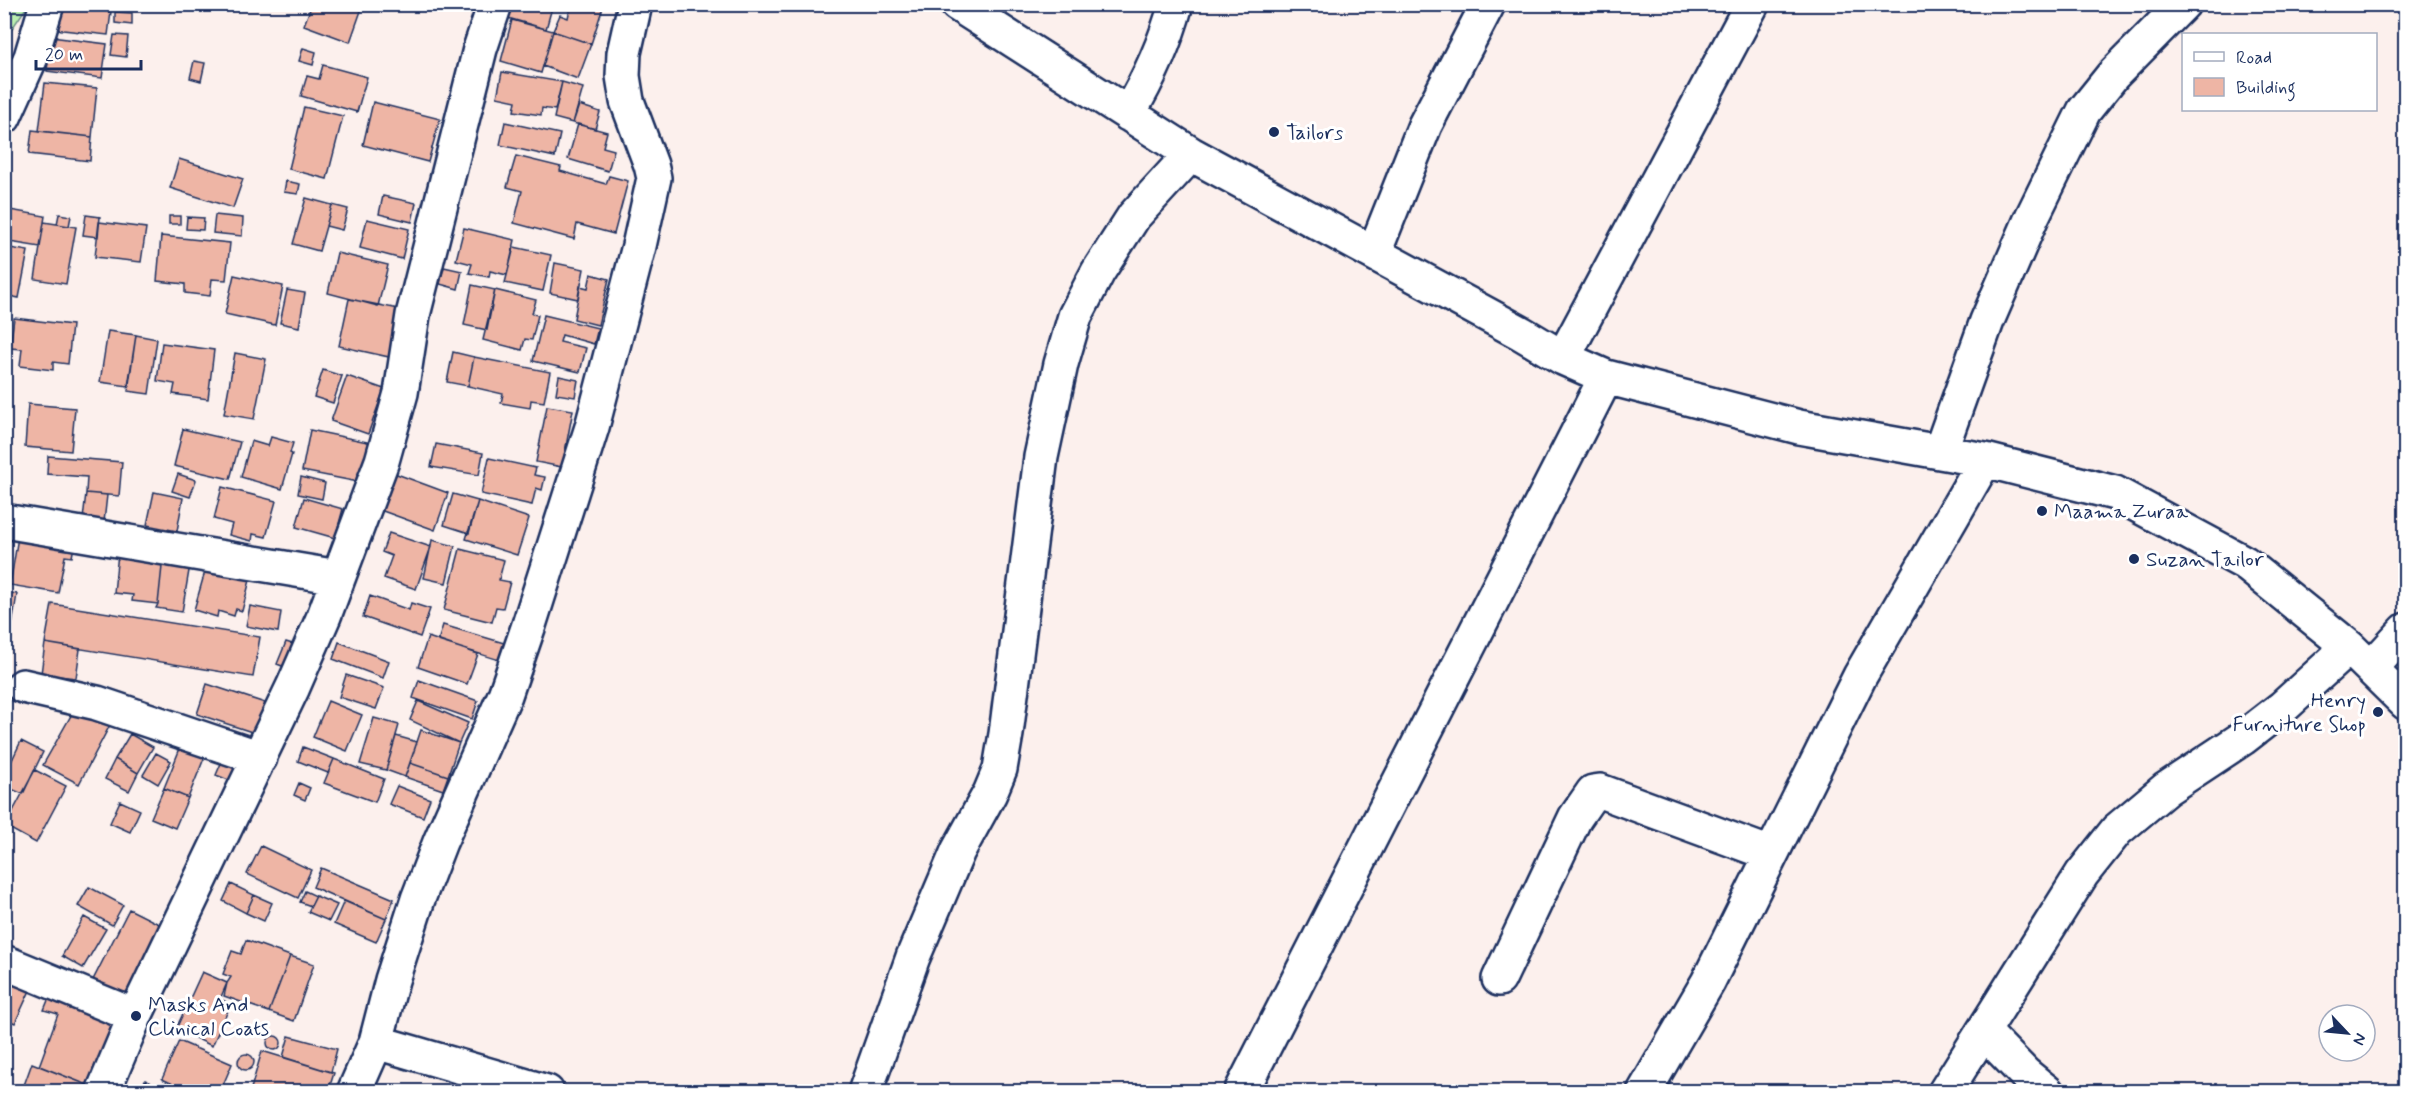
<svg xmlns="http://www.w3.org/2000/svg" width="2410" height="1096" font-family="Mynerve,sans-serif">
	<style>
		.green { fill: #baeeaf; stroke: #6a8e86; stroke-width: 1.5 }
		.building { fill: #eeb5a5; stroke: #1b2f5e; stroke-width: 1.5 }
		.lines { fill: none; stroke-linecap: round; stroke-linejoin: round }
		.street-casing { stroke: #1b2f5e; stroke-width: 38 }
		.street { stroke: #fff; stroke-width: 33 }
		.poi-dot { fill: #1b2f5e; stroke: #fff; stroke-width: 2 }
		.labels { text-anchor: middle; stroke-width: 6; stroke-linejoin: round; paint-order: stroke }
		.poi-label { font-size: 21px; fill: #1b2f5e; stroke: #fff; text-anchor: start }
	</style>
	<rect width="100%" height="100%" fill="#fcf0ed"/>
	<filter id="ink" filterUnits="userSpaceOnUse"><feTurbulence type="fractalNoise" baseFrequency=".0167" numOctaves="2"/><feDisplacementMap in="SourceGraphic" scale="12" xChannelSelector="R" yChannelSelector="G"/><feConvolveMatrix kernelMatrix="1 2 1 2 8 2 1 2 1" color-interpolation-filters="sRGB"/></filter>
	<g filter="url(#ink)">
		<!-- green -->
		<path class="green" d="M5 4 28 5 5 39 4 5Z"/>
		<!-- building -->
		<path class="building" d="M57 4H102V11L111 12 108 35 54 29Z
			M312 4H353L362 8 350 42 304 25Z
			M512 4H553L546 29 508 18Z
			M571 4H604L591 44 553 31 560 15 568 18Z
			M115 12 132 13V25L115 23Z
			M512 20 553 31 541 73 501 61Z
			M553 31 591 44 578 79 543 66Z
			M114 35 128 36 126 57 111 55Z
			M51 37 107 44 102 78 47 71Z
			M303 48 316 52 313 65 299 61Z
			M194 61 205 63 201 81 190 78Z
			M323 65 367 77 357 112 301 96 307 76 319 79Z
			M502 72 562 82 555 110 542 108 541 115 514 111 516 101 497 97Z
			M562 82 583 88 573 123 554 118Z
			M45 83 97 88 92 137 39 131Z
			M373 102 440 119 428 162 363 145Z
			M579 105 600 112 595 129 573 123Z
			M304 107 343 116 327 179 289 169Z
			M505 122 560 134 555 157 500 145Z
			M578 124 607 132 603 147 614 150 608 171 568 159Z
			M32 130 92 137 90 161 29 154Z
			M516 156 561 167 560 171 606 184 609 176 628 181 614 234 577 224 574 239 514 223 522 191 507 187Z
			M179 159 243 179 233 208 170 188Z
			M286 181 300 184 298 194 284 192Z
			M383 196 416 203 412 222 379 214Z
			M306 198 332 205 319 251 293 244Z
			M332 205 348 209 342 230 326 226Z
			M4 209 45 216 40 247 4 241Z
			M59 214 71 216 69 226 57 224Z
			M86 215 100 217 98 237 83 235Z
			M215 215 243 218 242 236 213 233Z
			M169 216H180V224H169Z
			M187 217 204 218 203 230 186 229Z
			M367 219 409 229 402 259 360 248Z
			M44 222 76 227 66 284 35 279Z
			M99 222 146 228 141 262 95 257Z
			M464 228 515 240 507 275 490 271 489 277 469 273 472 264 456 260Z
			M161 236 230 243 226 280 212 279 210 296 185 293V284L157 281Z
			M4 247 28 251 19 298 4 295Z
			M514 247 551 255 543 291 505 283Z
			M337 253 388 265 378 306 328 293Z
			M555 263 584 269 578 299 550 293Z
			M444 267 462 271 458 289 440 284Z
			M591 274 609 279 598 325 574 319 580 286 588 288Z
			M234 275 283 286 275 325 225 314Z
			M472 285 495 290 487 330 464 325Z
			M287 290 305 293 299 327 280 323Z
			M495 290 536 300 532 314 538 315 532 340 525 339 522 350 483 340Z
			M349 299 399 309 389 357 339 346Z
			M544 315 598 328 594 344 562 335 560 342 586 348 580 372 533 361Z
			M14 318 72 325 68 364 53 362V370L20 366 22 349 10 348Z
			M108 331 136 335 128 386 100 382Z
			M136 335 157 339 149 394 128 391Z
			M162 343 214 350 208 399 173 394 175 384 157 381Z
			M453 352 474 357 468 386 447 382Z
			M235 353 266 359 254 419 224 414Z
			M474 357 550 372 544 402 531 400 530 408 501 403 503 394 468 386Z
			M323 370 342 376 333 403 314 397Z
			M347 376 384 389 368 434 331 421Z
			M559 376 578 380 575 397 556 394Z
			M28 404 75 408 71 451 25 447Z
			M547 406 573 410 562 467 536 462Z
			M183 429 240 442 230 479 174 466Z
			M310 430 377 444 369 484 302 471Z
			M271 437 293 443 290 453 292 454 282 489 241 477 251 441 268 446Z
			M436 444 483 453 479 475 431 467Z
			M48 456 122 462 119 496 86 493 87 477 47 474Z
			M489 458 536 468 534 475 545 477 542 490 536 488 532 505 481 494Z
			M394 473 448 493 435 530 380 510Z
			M178 474 196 480 190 497 172 491Z
			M301 477 325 483 322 499 298 494Z
			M222 487 276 501 266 537 253 534 252 541 229 535 232 524 214 519Z
			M154 492 183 498 177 531 147 525Z
			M86 493 107 495 104 522 83 519Z
			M453 494 478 501 469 533 444 525Z
			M304 498 343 509 335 538 296 527Z
			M478 501 529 518 517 555 466 539Z
			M19 531 75 541 72 557 65 556 58 593 10 585Z
			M389 533 431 547 416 589 384 578 392 556 382 552Z
			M432 540 455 546 446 583 424 578Z
			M460 549 504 560 499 580 510 582 503 608 496 607 492 622 444 610Z
			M118 553 163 557 158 604 132 601 133 595 114 593Z
			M163 557 191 559 182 612 156 608 158 604Z
			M206 568 250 580 242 611 236 609 234 616 218 611 217 617 194 610Z
			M4 592 17 594 11 632 4 631Z
			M370 596 409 610 411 603 430 609 420 637 363 617Z
			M52 604 260 637 253 677 45 643Z
			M250 606 281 612 278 632 246 626Z
			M443 625 504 643 499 660 438 641Z
			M428 637 478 654 467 684 418 667Z
			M286 642 299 646 290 669 277 664Z
			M339 642 389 661 383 678 333 659Z
			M45 643 80 649 76 678 41 674Z
			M346 675 384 688 376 709 339 697Z
			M419 680 478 701 472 719 413 698Z
			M207 684 265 703 255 733 197 714Z
			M328 701 362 715 347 751 313 737Z
			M418 701 468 723 459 743 410 720Z
			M77 705 111 723 79 784 43 765Z
			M374 718 399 725 386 770 360 764Z
			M421 730 459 743 448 776 410 763Z
			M130 734 153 747 138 773 115 759Z
			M396 736 417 742 405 777 386 770Z
			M21 741 43 752 23 794 4 786V777Z
			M183 741 207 751 188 798 164 788Z
			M303 747 334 759 328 773 298 761Z
			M156 753 171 761 158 784 143 775Z
			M115 759 138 773 129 791 105 779Z
			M334 759 384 779 375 802 324 783Z
			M222 761 237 767 231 781 216 775Z
			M410 763 448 776 443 790 405 777Z
			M35 770 66 786 36 843 5 826Z
			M299 783 310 788 305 800 294 795Z
			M397 786 430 799 423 817 389 804Z
			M164 788 188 798 175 828 151 818Z
			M120 801 140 810 130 832 110 823Z
			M261 846 311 870 298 898 247 874Z
			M321 868 394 899 386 919 313 887Z
			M231 884 254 895 246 913 223 901Z
			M89 887 123 905 112 925 78 906Z
			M305 891 316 896 311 906 300 902Z
			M254 895 272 903 264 921 246 913Z
			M316 896 337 905 329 921 308 912Z
			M344 901 386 919 376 942 334 924Z
			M129 909 167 928 131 999 93 980Z
			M84 917 106 929 83 968 62 956Z
			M246 940 290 956 269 1012 224 996 227 983 231 977 223 974 232 951 241 954Z
			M290 956 314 964 294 1021 269 1012Z
			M202 972 227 983 220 999 231 1004 212 1046 176 1029Z
			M4 973 32 986 15 1023 4 1018Z
			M51 993 116 1017 90 1086 39 1066 58 1014 44 1010Z
			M289 1036 337 1049 331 1072 283 1057Z
			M267 1043a7 7 0 1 1 14 0a7 7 0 1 1-14 0Z
			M179 1041 232 1064 220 1092H191L162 1079Z
			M262 1051 334 1073 328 1092H250Z
			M238 1062a8 8 0 1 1 16 0a8 8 0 1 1-16 0Z
			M32 1063 90 1086 88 1092H32L23 1088Z
			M145 1080 172 1092H140Z"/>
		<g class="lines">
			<defs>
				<path id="street" d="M957 4 1191 154 1521 333 1563 358 1606 377 1799 427 1985 460 2115 493 2245 563 2349 647 2406 703
					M1128 114C1149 79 1165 44 1176 4
					M4 117 31 57 47 4
					M1374 253 1425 125 1488 4
					M1563 358 1752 4
					M1940 452 1987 321 2032 217 2084 111 2113 75 2183 4
					M4 521 338 577
					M2371 668 2406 630
					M23 686 97 703 260 758
					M4 962 135 1016
					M1499 979 1575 818 1593 792 1600 791 1771 854
					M1984 1032 2025 1074 2047 1092
					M376 1042 547 1092
					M103 1092 135 1016 293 687 324 616 382 461 401 393 413 315 480 49 495 4
					M354 1092 376 1042 392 980 418 899 440 842 505 695 529 625 592 427 639 246 654 178 651 165 627 101 623 76 624 53 635 4
					M865 1092 913 957 958 851 990 793 1000 769 1006 734 1041 457 1061 364 1075 316 1098 272 1134 216 1191 154
					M1241 1092 1606 377
					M1644 1092 1708 982 1860 676 1985 460
					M1945 1092 2082 874 2117 830 2166 789 2243 738 2283 707 2349 647"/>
			</defs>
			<!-- street casing -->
			<use href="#street" class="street-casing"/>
			<!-- street -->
			<use href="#street" class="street"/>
		</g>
	</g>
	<!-- markers -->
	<g class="poi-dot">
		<circle cx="1274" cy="132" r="6"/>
		<circle cx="2042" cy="511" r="6"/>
		<circle cx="2134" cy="559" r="6"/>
		<circle cx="2378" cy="712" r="6"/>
		<circle cx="136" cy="1016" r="6"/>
	</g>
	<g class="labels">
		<!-- poi labels -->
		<g class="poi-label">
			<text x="1286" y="139">Tailors</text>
			<text x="2054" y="518">Maama Zuraa</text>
			<text x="2146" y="566">Suzan Tailor</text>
			<text x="2366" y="707" text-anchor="end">Henry<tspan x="2366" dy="24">Furniture Shop</tspan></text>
			<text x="148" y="1011">Masks And<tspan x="148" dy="24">Clinical Coats</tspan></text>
		</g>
	</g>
	<!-- margin -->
	<rect width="2410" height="1096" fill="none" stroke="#fff" stroke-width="24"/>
	<rect x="12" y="12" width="2386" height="1072" fill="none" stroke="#1b2f5e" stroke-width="2" filter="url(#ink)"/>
	<!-- legend -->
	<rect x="2182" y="33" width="195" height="78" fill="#ffffff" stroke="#a4acbf" stroke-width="1.5"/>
	<rect x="2194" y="52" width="30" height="9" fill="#ffffff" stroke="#a4acbf" stroke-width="1.5"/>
	<text x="2236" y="63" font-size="18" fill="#1b2f5e">Road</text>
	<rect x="2194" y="78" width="30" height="18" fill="#eeb5a5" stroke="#a4acbf" stroke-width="1.5"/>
	<text x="2236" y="93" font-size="18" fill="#1b2f5e">Building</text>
	<!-- north arrow -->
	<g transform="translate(2347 1033) rotate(116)"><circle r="28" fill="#ffffff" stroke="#a4acbf" stroke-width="1.5"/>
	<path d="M0-4.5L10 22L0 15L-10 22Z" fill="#1b2f5e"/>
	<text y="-9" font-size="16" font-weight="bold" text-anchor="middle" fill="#1b2f5e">N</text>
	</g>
	<!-- scale -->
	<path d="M36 60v9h105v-9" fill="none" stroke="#1b2f5e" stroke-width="3"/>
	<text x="45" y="60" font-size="18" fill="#1b2f5e" stroke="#ffffff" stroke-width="4.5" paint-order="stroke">20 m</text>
</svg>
